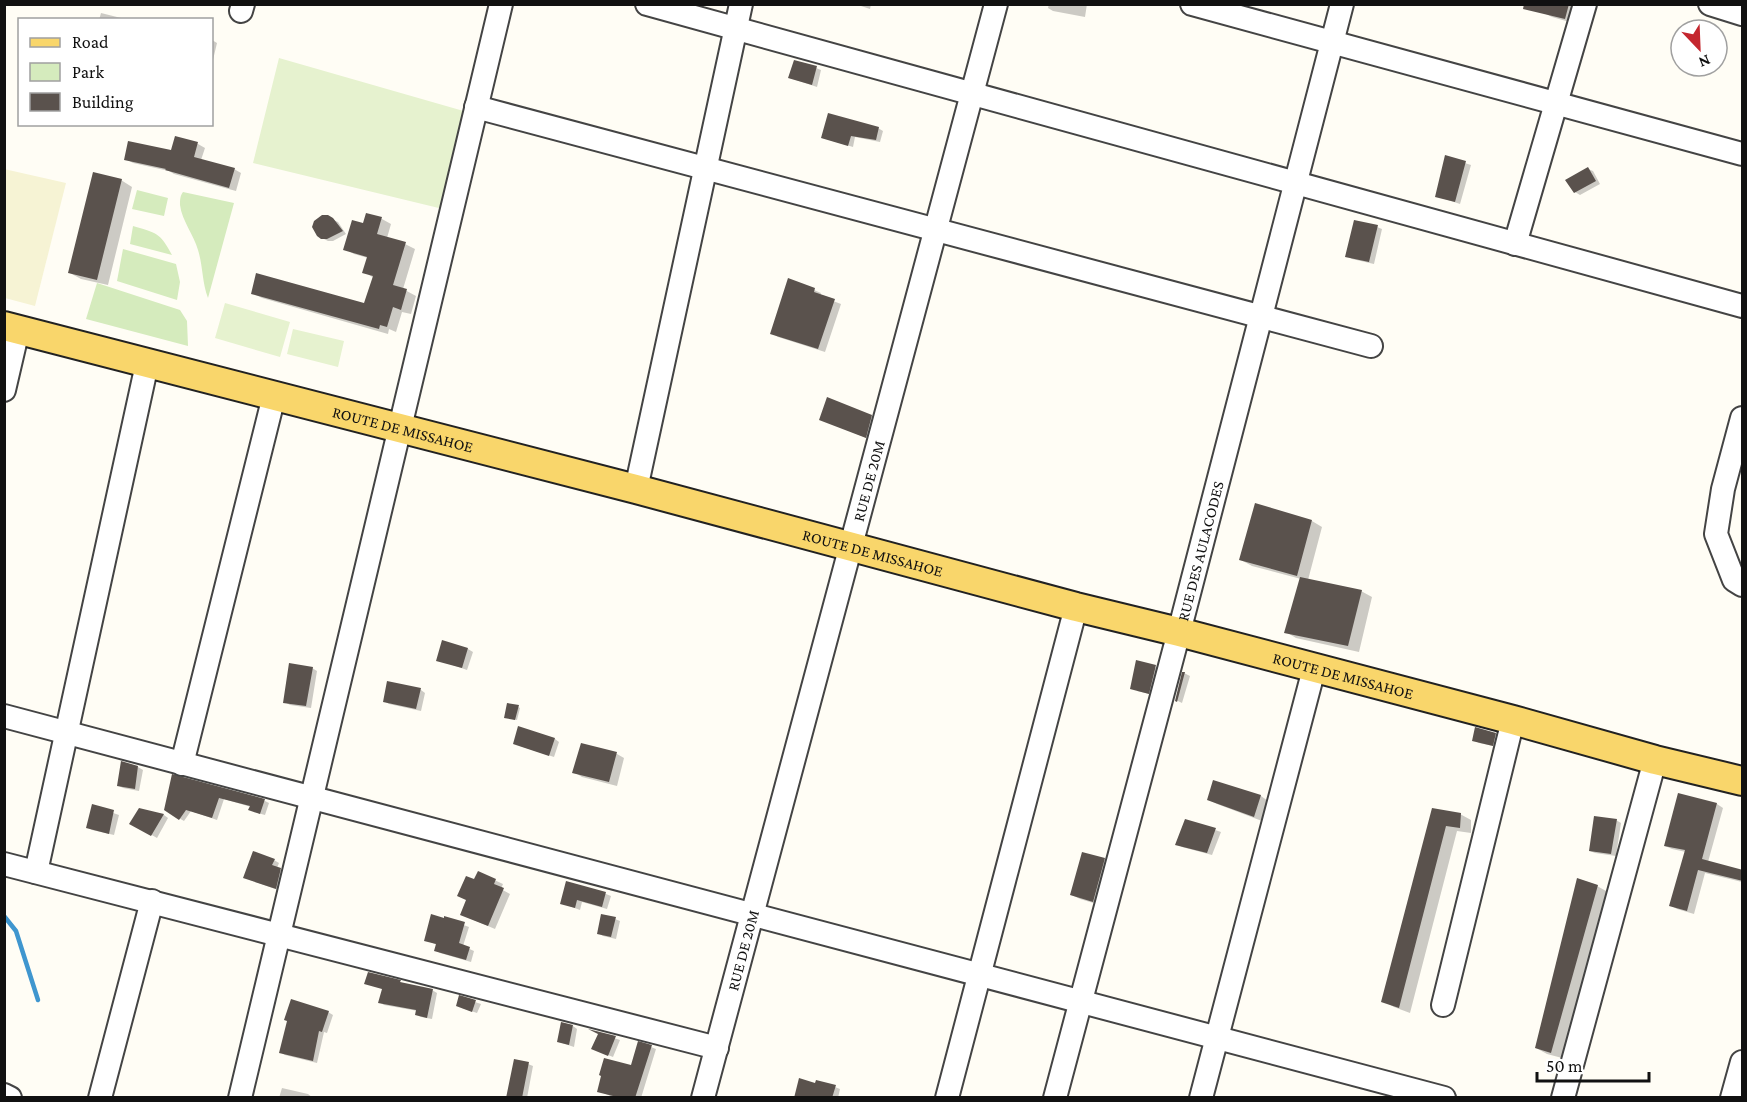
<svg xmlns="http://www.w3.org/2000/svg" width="1747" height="1102" font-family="'Crimson Pro',serif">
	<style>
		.farmland { fill: #f6f3d4 }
		.green { fill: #d5ebbd }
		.pitch { fill: #e6f2cf }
		.shadow { fill: #0003 }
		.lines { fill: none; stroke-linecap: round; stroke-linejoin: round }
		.stream { stroke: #3f96cf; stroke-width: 4.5 }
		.building { fill: #5a524d }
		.minor-casing { stroke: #444; stroke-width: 26 }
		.major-casing { stroke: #222; stroke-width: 32 }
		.minor { stroke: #fff; stroke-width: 22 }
		.major { stroke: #f9d66b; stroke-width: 28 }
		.labels { text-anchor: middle; stroke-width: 6; stroke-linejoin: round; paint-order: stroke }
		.street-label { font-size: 16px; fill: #111; stroke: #fff }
	</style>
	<rect width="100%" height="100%" fill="#fffdf5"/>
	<!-- farmland -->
	<path class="farmland" d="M4 169 66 183 35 306 5 298Z"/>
	<!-- green -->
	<path class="green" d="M137 190 168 198 164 216 132 209Z
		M183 192 234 203 208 298C202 282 203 266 198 250 194 235 182 221 180 205 180 200 180 196 183 192Z
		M133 226C156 233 160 232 172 255L130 244Z
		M123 249 176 264 180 282 177 300 117 281Z
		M97 283 180 310 187 321 188 346 86 319Z"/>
	<!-- pitch -->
	<path class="pitch" d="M279 58 474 114 447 210 253 163Z
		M225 303 290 322 280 357 215 338Z
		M293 329 344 341 338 367 287 354Z"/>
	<!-- shadow -->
	<path class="shadow" d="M855 4H871L870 9Z
		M1049 4H1087L1085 17 1053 11 1048 8Z
		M1546 4H1578L1573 23 1552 17 1544 13Z
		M101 13 129 20H99Z
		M212 40 217 43 212 64Z
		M816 68 821 70 817 87 790 78Z
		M878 128 883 131 880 142 855 137 853 147 823 138Z
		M176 138 198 144 205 148 201 160 234 169 241 173 236 191 174 174 169 171 133 163 126 159 172 152Z
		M1446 157 1471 165 1460 204 1436 196Z
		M1588 169 1593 171 1600 184 1580 195 1575 192Z
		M121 180 132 187 108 285 81 279 70 273Z
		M367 214 382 219 391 224 387 238 405 244 415 249 403 289 416 296 411 314 402 312 396 332 389 329 388 334 262 298 252 293 365 305 374 278 364 272 368 258 354 254 345 249 364 225Z
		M327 217 338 222 346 234 333 241H328L322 238Z
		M1377 227 1382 229 1374 264 1352 259 1347 256Z
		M814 290 821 293 820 296 841 304 825 352 778 337 772 333Z
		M871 416 879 421 874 441 820 419Z
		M1312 521 1322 527 1308 580 1361 591 1372 597 1359 652 1296 638 1286 632 1301 579 1252 566 1241 560Z
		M468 649 473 652 467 670 438 660Z
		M1137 662 1160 669 1154 695 1137 691Z
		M312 668 317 671 311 708 290 705 285 702Z
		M1184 673 1190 676 1182 703 1176 700Z
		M389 683 421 690 425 693 421 711 389 704 384 701Z
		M518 707 520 708 517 720 507 718Z
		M1495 734 1500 737 1498 747 1479 743 1474 740Z
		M555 739 559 742 554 757 520 746Z
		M582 745 617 754 624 758 617 786 582 777 574 772Z
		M138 767 143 770 139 791 123 788 119 786Z
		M173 776 265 801 269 803 265 815 254 812 251 807 224 799 217 820 191 811 184 821 165 810Z
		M1679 795 1717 804 1723 808 1708 862 1742 871V882L1705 873 1694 914 1677 909 1670 905 1686 852 1672 849 1665 846Z
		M1261 796 1268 801 1262 821 1217 804 1209 800Z
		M93 806 119 815 114 835 92 830 87 827Z
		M139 809 164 815 168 818 157 838 131 823Z
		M1433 810 1460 814 1471 820V833L1457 831 1410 1013 1394 1007 1383 1001Z
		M1186 820 1221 832 1212 855 1182 847 1177 844Z
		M1616 820 1621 823 1616 856 1595 853 1590 851Z
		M1104 859 1112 864 1100 905 1080 899 1072 895Z
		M274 860 279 863 277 868 285 872 281 891 250 880Z
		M479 873 503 884 501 889 510 894 495 929 469 918Z
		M567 883 606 894 611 896 607 909 582 902 580 910 561 903Z
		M1597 886 1608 892 1562 1058 1547 1054 1536 1048Z
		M445 918 469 927 463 946 474 951 471 962 440 953 435 950 437 945 426 940Z
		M615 919 620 921 616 939 603 936 598 933Z
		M400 982 405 985 432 990 437 993 432 1019 421 1017 417 1015 418 1011 384 1005 379 1002 383 989 366 983Z
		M460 997 481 1004 477 1013 462 1008Z
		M328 1012 333 1015 327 1033 324 1032 317 1063 285 1055 280 1052Z
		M573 1026 577 1029 574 1047 559 1042Z
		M599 1033 620 1040 613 1057 598 1051Z
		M651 1047 656 1049 641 1098H615L599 1091 632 1067Z
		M528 1064 533 1066 527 1098H508Z
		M816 1084 835 1087 840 1089 838 1098H800Z
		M282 1088 308 1094 313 1098H279Z"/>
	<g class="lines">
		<!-- stream -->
		<path class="stream" d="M4 916 16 931 38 1000"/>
	</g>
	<!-- building -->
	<path class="building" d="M1524 4H1569L1565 19 1523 9Z
		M794 60 817 66 812 85 788 78Z
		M828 113 879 127 876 140 851 136 848 146 821 138Z
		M175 136 198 142 194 157 235 168 229 188 165 170 166 169 124 160 128 141 171 150Z
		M1445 155 1466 161 1455 202 1435 197Z
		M1588 167 1596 181 1574 193 1565 180Z
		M93 172 122 179 97 280 68 273Z
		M366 213 382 217 377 234 406 242 393 285 407 289 401 310 393 307 387 327 380 325 379 329 251 294 256 273 364 303 373 276 362 273 367 257 343 250 352 220 363 223Z
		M322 215H328L333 218 343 231 327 239H321L317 236 312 227 314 221Z
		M1354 220 1378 225 1369 262 1345 257Z
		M788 278 815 288 814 292 835 299 818 349 770 334Z
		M827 397 872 415 866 438 819 420Z
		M1255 503 1312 520 1297 576 1239 560Z
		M1300 577 1362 590 1348 646 1284 633Z
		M442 640 468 648 462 668 436 661Z
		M1136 660 1156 665 1149 694 1130 689Z
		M289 663 313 667 306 706 283 703Z
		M1182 672H1185L1177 702 1175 701Z
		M387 681 421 688 416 709 383 702Z
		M507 703 519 705 515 720 504 718Z
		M518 726 555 738 549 756 513 744Z
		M1475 727 1496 733 1493 746 1472 741Z
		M581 743 617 752 609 782 572 773Z
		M121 761 138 766 135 789 117 786Z
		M172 774 265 799 260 814 248 810 250 806 219 798 212 818 186 810 179 820 164 810Z
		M1213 780 1261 795 1254 817 1207 800Z
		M1678 793 1717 803 1702 859 1743 870V881L1698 870 1687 911 1669 906 1685 850 1664 846Z
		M92 804 114 810 109 834 86 828Z
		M139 808 164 814 151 836 129 824Z
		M1432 808 1461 813 1460 828 1446 826 1399 1008 1381 1002Z
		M1594 816 1617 819 1611 854 1589 851Z
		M1185 819 1216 828 1207 853 1175 845Z
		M253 851 275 859 272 865 281 868 276 889 243 878Z
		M1082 852 1105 858 1093 902 1070 895Z
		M478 871 496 879 494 884 504 888 488 926 460 915 466 900 457 896 466 876 474 879Z
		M1577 878 1598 885 1551 1053 1535 1048Z
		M566 881 606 892 602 907 577 900 575 908 560 904Z
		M431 914 444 918V916L465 922 459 943 470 947 466 960 434 951 436 944 424 941Z
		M601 914 616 917 611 937 597 934Z
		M368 972 401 980 400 982 433 989 427 1018 415 1015 416 1010 378 1003 382 989 364 984Z
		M459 995 476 1000 472 1012 456 1006Z
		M291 999 329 1011 322 1032 319 1031 313 1061 279 1053 287 1021 284 1020Z
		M561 1022 573 1025 569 1045 557 1042Z
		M588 1029 616 1036 608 1056 591 1049 598 1034Z
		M638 1041 652 1045 635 1098H621L597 1092 601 1076 599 1075 604 1058 631 1065Z
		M514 1059 529 1062 522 1098H506Z
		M799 1078 815 1083 816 1080 836 1085 832 1098H794Z"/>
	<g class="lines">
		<defs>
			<g id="minor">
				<path d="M647 4 1742 306"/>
				<path d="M1192 4 1742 154"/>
				<path d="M1710 4 1742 14"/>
				<path d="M241 11 243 4"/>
				<path d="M476 107 1371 346"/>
				<path d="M1515 244 1585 4"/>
				<path d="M4 390 18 330"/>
				<path d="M1742 418 1723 489 1716 534 1734 580 1742 585"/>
				<path d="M636 489 741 4"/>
				<path d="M4 716 1444 1098"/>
				<path d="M182 764 274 396"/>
				<path d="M4 864 717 1048"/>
				<path d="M36 872 147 364"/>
				<path d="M1443 1005 1513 720"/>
				<path d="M4 1095 10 1098"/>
				<path d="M100 1098 152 901"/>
				<path d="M240 1098 501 4"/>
				<path id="s1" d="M703 1098 996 4"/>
				<path d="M947 1098 1076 607"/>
				<path id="s2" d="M1055 1098 1179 632 1342 4"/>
				<path d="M1201 1098 1314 669"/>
				<path d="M1563 1098 1655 760"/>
				<path d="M1732 1098 1742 1062"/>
			</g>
			<g id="major">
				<path id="s3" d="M4 326 636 489 1076 607 1179 632 1513 720 1655 760 1742 781"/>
			</g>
		</defs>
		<!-- minor casing -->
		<use href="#minor" class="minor-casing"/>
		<!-- major casing -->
		<use href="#major" class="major-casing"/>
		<!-- minor -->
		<use href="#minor" class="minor"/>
		<!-- major -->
		<use href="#major" class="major"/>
	</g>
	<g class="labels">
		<!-- street labels -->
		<g class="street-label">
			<text dy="6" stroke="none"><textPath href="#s3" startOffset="412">ROUTE DE MISSAHOE</textPath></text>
			<text dy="6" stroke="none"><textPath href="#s1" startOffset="639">RUE DE 20M</textPath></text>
			<text dy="6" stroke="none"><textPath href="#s2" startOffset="566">RUE DES AULACODES</textPath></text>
			<text dy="6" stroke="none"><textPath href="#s3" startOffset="898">ROUTE DE MISSAHOE</textPath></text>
			<text dy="6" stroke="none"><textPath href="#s3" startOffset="1384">ROUTE DE MISSAHOE</textPath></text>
			<text dy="6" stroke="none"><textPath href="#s1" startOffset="153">RUE DE 20M</textPath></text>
		</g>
	</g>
	<!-- border -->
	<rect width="1747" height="1102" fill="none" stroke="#111111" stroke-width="12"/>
	<!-- legend -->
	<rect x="18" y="18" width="195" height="108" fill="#ffffff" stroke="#a0a0a0" stroke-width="1.5"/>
	<rect x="30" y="38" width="30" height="9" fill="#f9d66b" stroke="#a0a0a0" stroke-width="1.5"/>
	<text x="72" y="48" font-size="18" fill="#111111">Road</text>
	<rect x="30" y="63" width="30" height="18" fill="#d5ebbd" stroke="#a0a0a0" stroke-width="1.5"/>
	<text x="72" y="78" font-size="18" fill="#111111">Park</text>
	<rect x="30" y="93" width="30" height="18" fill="#5a524d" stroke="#a0a0a0" stroke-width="1.5"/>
	<text x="72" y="108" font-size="18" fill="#111111">Building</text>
	<!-- north arrow -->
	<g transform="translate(1699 48) rotate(157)"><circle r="28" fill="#ffffff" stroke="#a0a0a0" stroke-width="1.5"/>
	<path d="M0-4.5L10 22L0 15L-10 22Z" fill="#c4262e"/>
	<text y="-9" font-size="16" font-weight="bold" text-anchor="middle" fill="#111111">N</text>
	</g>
	<!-- scale -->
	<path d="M1537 1072v9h112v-9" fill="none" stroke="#111111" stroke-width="3"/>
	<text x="1546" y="1072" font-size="18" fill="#111111" stroke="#ffffff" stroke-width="4.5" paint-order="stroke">50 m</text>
</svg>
